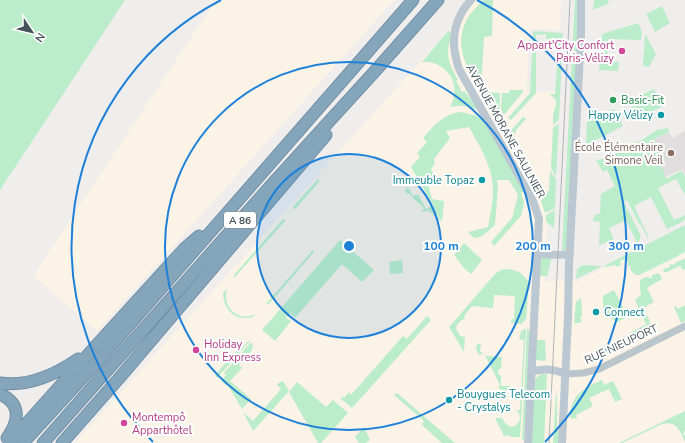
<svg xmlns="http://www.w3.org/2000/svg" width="685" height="443" font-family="'Nunito Sans',sans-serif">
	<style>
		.commercial { fill: #fbf3e6 }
		.education { fill: #e1dedf }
		.green { fill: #bbedca }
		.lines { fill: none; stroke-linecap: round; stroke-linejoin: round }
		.motorway-casing { stroke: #7190a7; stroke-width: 13 }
		.tertiary { stroke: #bbc6cc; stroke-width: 7 }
		.secondary { stroke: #bbc7d1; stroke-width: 8 }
		.motorway { stroke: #85a5bb; stroke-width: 11 }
		.tram { stroke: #afb3b7; stroke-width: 1 }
		.ring { fill: none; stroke: #1d81d9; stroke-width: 2 }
		.hotel-dot { fill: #d1479c; stroke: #fff; stroke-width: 1.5 }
		.leisure-dot { fill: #2e9e5b; stroke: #fff; stroke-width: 1.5 }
		.culture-dot { fill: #0f9aa8; stroke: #fff; stroke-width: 1.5 }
		.education-dot { fill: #8d6e63; stroke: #fff; stroke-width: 1.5 }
		.labels { text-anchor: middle; stroke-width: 4; stroke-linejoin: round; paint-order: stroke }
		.shield { fill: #fff; stroke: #7e868c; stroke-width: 1 }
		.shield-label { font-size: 10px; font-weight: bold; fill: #46525a }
		.hotel-label { font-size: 11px; fill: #b23c85; stroke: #fff; text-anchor: start }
		.leisure-label { font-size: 11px; fill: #27864d; stroke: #fff; text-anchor: start }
		.culture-label { font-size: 11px; fill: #0d838f; stroke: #fff; text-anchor: end }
		.street-label { font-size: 11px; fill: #46525a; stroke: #fff }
		.education-label { font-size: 11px; fill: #785e54; stroke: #fff; text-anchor: end }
		.centre { fill: #1d81d9; stroke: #fff; stroke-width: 2 }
		.ring-label { font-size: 12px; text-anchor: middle; font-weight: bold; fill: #1d81d9; stroke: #fff; stroke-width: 4; stroke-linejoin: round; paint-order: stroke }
	</style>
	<rect width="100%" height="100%" fill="#f0eded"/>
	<!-- commercial -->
	<path class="commercial" d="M216 0H394L97 331 33 276Z
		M476 0H561L560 30 529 29 527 92 557 91 544 281H577L685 227V443H75Z"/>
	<!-- education -->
	<path class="education" d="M685 131V175L682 169 665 177 664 173 665 172 661 168 658 160V147L654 139 669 132 672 138Z"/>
	<!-- green -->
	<path class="green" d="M0 0H125L0 190Z
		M483 0H493L492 36 484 37 481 89 489 90V92L500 93 499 120 497 122C491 110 484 98 478 86 465 64 454 45 467 19 471 12 478 6 483 0Z
		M575 0H580L566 249 565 250H562Z
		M594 0H608L609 3 593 10Z
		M662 6 670 23 655 32 646 14Z
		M638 23 642 32 641 40 608 39 607 61 619 62 618 71 599 70 602 34Z
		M449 30C452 37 448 45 448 52 448 62 453 71 458 80L456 81 462 92 464 91 472 100 479 110C466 106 464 105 450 107 452 103 454 99 454 95 457 81 447 68 434 63 430 62 426 62 422 62Z
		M533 31 563 33 559 119 553 125C553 122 553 118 553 114 556 105 560 101 549 94H555L559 40 546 39V34L536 35V93L511 120 508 118 530 93Z
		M645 34 656 54 649 67 644 66 643 65Z
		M654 89 663 106 638 118 629 101Z
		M509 90H523V92L504 115 502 113V110H501L502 93H509Z
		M614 109 623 126 586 145 587 122Z
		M462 112 477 116 485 123 524 191 521 193 524 203 521 216 494 246 491 242 512 218 518 195 509 180H497L498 187 495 225C490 229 482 238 476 238 473 238 470 234 468 232L488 227C490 215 493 202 493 190 493 167 480 147 469 127L446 131 450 138 434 159 435 163 431 169 434 175 426 177 432 199 444 201 442 222 434 209 441 222 428 210 426 212 424 211 423 212 422 211 424 208 413 198V197L408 193V194L404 191 408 187 413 196 418 194 426 209 433 205 411 167 420 157 417 153 427 142 423 138C434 126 444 113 462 112Z
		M523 117 526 119C517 128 510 135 517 148H514L513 150 505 137Z
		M559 124 556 176 551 168 553 127Z
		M668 128 669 131V132L654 139 658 147 660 146C655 154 659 166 665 172L664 173 666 179 681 171 685 176V195L676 179 658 188 674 220 685 215V219L682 222 667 229 651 197 634 206 649 238 648 239 641 225 639 224 627 200 624 202 640 234C641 238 640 240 637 243L626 220 609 228 614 239 600 245H599L600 222 593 221 594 216 600 213 601 194 615 186 607 170 603 172 596 160 603 159 611 156 618 152 626 144 639 142 657 130Z
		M524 160 543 192H546L541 199C535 185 527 175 520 162Z
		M550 171 556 179 555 208 545 213 541 201 549 190Z
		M319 178V182L295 209 292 208Z
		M555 210 554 228 546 222V215Z
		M283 219 286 220 234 278V275Z
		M685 225V252L679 255 678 256 639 275H635V273L633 274V271H631L630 266H628V262H626L625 259 620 261 621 265 617 267 616 265 605 267 604 266Z
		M340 240 374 270 362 282 342 264 295 318 290 313 286 318 291 321 275 341 262 330Z
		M464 243 482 260 471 274 464 268 454 255Z
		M313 250 314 252 269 304H266Z
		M541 257H552L547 276H539Z
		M684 258H685V269L683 270 680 266 664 273 663 269 670 267 669 265 673 264V265H674V264L676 263V262L685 259Z
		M402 260 403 273 390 274 389 262Z
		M585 265 602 266 576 279 577 269 581 266Z
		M507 269C517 270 524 274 529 283L526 319 521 324 511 323V319H514L515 296 494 295 493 308 472 306 464 316 465 319C460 320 457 324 456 328 458 333 460 337 465 337L464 352 449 327 496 273 501 270Z
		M659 273 662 279 647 288 654 302 643 308 650 321 646 324 635 300 641 295 640 288V280L649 276V278H652V275Z
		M227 289C222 308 238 322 256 314L253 317C235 321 224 311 223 293Z
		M614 290 628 317 617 322C603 313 603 312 603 296Z
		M581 298 582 314V316L580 317 582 321 579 323H574L576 302Z
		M685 305V321L681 323 674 307 676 306 678 309Z
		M427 316 431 320 352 408 341 399 342 396 344 398 349 392 351 395 403 336 407 339Z
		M650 322C652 326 652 330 649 334L601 357V354H599V348L621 338Z
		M527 328 529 330 530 333 524 439 522 440Z
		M524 329H526L520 437H511L509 435 504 436 495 418H502C507 428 515 431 520 419L519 413 516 411 520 410 524 340 519 339 521 332Z
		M536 340H545L546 361 535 360Z
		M248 341H250L217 378 215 375 239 348H242Z
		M251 342 253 346 252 350 239 365 242 368 230 381 251 399 242 409 229 387 221 381 226 375 224 373Z
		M481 343 480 352 484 353 486 356 502 357 501 368 498 370V374L501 376V386H510L509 389C504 392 501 391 498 387L500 385 484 353 479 355 476 349 477 344Z
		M541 374H547L544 443H531L535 379Z
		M602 380 604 385 613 381 622 399 615 402 609 389 589 398 593 406 576 415 577 419 570 418C570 396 583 388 602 380Z
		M283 381 289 391 253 431 243 412 253 421 281 389 277 385V384Z
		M297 382 326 407 333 400 348 413 321 443H318L289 392Z
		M397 393 455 443H442L422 425 424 421 394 395Z
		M556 394H557V429L559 432V443H553Z
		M685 411V430L683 435H685V442C680 431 677 420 662 424L622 443H619Z
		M364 427 370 440 365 443H359L355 437Z"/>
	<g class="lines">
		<defs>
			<path id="motorway" d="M0 383C28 387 55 375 78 359
				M0 394C22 404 19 421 7 438
				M9 443 93 349 184 249 199 236
				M23 443 96 363 413 0
				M43 443 273 183 376 70 438 0
				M62 443 121 376 326 135"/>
		</defs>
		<!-- motorway casing -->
		<use href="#motorway" class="motorway-casing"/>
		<!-- tertiary -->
		<path class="tertiary" d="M565 374 583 373 599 369 685 326"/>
		<!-- secondary -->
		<path class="secondary" d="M471 0C467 5 462 10 460 16 451 34 453 50 459 69L533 201 539 219 528 443
			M537 253C545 254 562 257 570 253
			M531 372C543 368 554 369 565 374
			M562 443 568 318 569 264 581 35V0"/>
		<!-- motorway -->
		<use href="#motorway" class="motorway"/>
		<!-- tram -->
		<path class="tram" d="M549 443 570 0"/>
	</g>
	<!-- distance rings -->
	<circle cx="349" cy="246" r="92" fill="#1d81d9" fill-opacity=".12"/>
	<g class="ring">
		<circle cx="349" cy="246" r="92"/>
		<circle cx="349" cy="246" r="184"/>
		<path d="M153 442A277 277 0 0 1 221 0M477 0A277 277 0 0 1 545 442"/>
	</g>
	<!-- markers -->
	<g class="hotel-dot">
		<circle cx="622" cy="51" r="4"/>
		<circle cx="196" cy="350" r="4"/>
		<circle cx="124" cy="423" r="4"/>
	</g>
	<circle class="leisure-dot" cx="613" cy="100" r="4"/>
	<g class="culture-dot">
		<circle cx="661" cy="115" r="4"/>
		<circle cx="482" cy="180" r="4"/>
		<circle cx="596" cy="312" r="4"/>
		<circle cx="449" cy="400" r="4"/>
	</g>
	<circle class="education-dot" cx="671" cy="153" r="4"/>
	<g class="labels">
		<!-- shield labels -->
		<rect class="shield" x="224" y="212" width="32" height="16" rx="3"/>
		<g class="shield-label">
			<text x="240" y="224">A 86</text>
		</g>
		<!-- hotel labels -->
		<g class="hotel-label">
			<text x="614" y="49" text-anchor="end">Appart'City Confort<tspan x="614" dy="13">Paris-Vélizy</tspan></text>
			<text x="204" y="348">Holiday<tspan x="204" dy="13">Inn Express</tspan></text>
			<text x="132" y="421">Montempô<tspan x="132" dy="13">Apparthôtel</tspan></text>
		</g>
		<!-- leisure labels -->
		<g class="leisure-label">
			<text x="621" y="104">Basic-Fit</text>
		</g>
		<!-- culture labels -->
		<g class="culture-label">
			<text x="653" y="119">Happy Vélizy</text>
			<text x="474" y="184">Immeuble Topaz</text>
			<text x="604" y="316" text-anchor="start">Connect</text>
			<text x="457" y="398" text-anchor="start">Bouygues Telecom<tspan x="457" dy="13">- Crystalys</tspan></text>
		</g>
		<!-- street labels -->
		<g class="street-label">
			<text transform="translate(506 131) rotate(61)" y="4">AVENUE MORANE SAULNIER</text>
			<text transform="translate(621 344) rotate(-25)" y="4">RUE NIEUPORT</text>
		</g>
		<!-- education labels -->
		<g class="education-label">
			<text x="663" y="151">École Élémentaire<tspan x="663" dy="13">Simone Veil</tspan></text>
		</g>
	</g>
	<circle cx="349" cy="246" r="6" class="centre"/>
	<g class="ring-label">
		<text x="441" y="250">100 m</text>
		<text x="533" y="250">200 m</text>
		<text x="626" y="250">300 m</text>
	</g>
	<!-- north arrow -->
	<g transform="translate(32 32) rotate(125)" stroke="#ffffff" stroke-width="3" paint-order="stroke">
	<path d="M0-3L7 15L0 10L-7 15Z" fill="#46525a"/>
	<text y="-6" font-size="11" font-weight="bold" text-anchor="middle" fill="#46525a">N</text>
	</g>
</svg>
